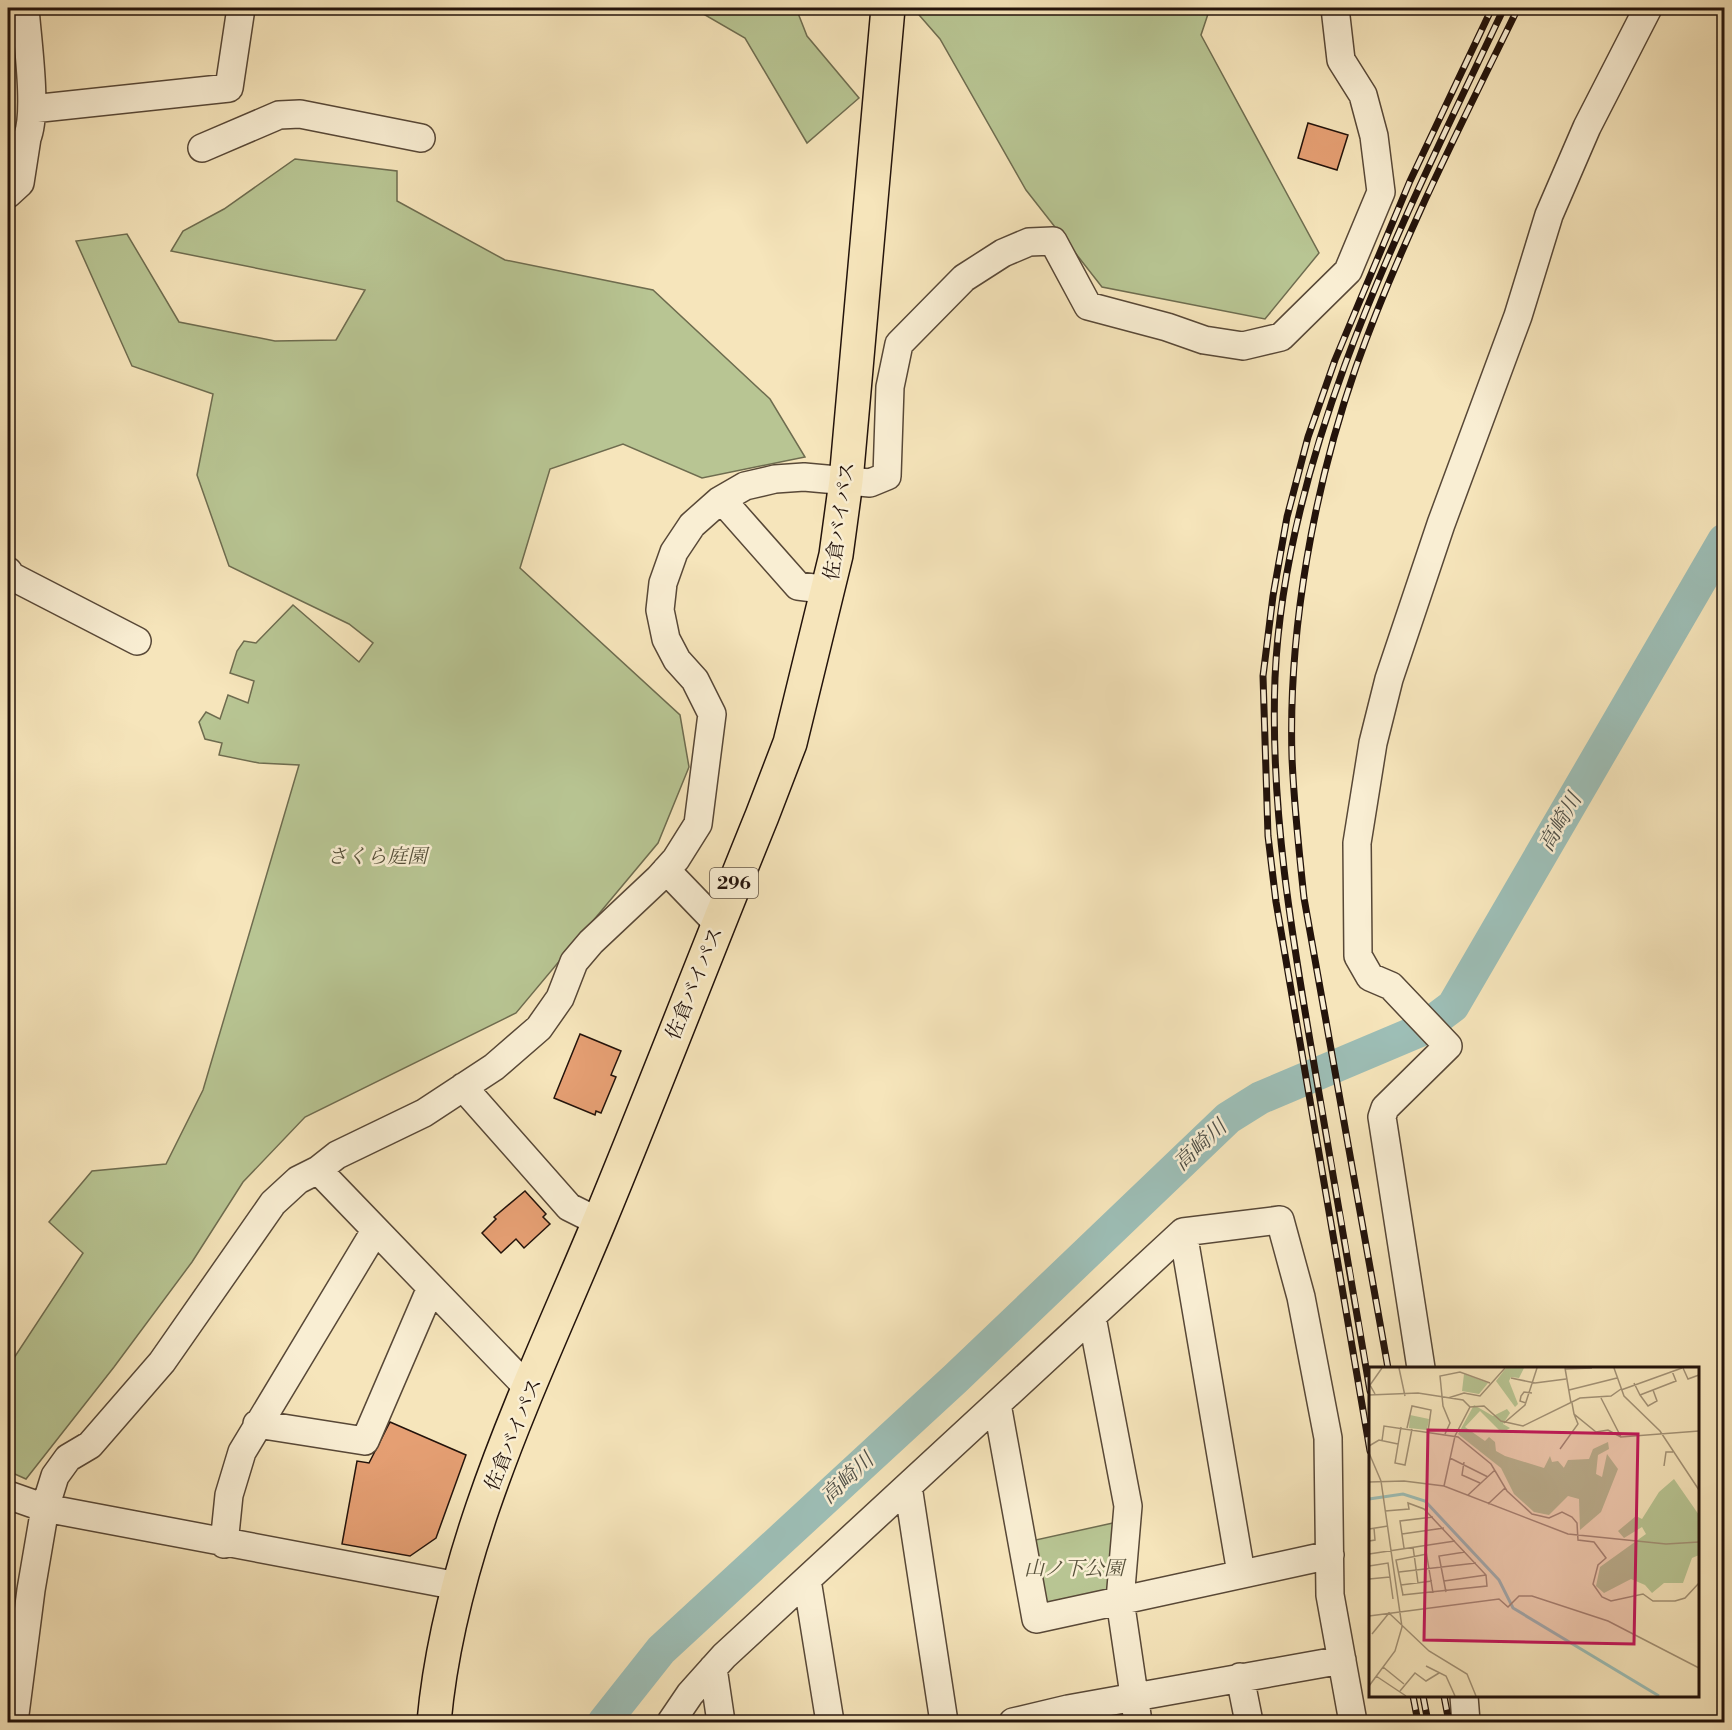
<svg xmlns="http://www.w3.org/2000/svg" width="1732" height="1730" font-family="'Libre Bodoni','Noto Serif JP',serif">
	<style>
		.green { fill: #b8c593; stroke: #6e6c4f; stroke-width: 1.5 }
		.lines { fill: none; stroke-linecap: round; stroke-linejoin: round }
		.river { stroke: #9dbeb6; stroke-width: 33 }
		.building { fill: #e59f73; stroke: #23130b; stroke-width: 1.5 }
		.minor-casing { stroke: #584837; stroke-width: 30 }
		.highway-casing { stroke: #23130b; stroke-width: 36 }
		.minor { stroke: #f9eed3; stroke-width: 27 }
		.highway { stroke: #f6e5bb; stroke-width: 33 }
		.rail-casing { stroke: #23130b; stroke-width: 7 }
		.rail { stroke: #f9eed3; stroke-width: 4.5; stroke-dasharray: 14; stroke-linecap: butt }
		.labels { text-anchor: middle; stroke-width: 5; stroke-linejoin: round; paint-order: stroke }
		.shield { fill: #f9eed3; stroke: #635547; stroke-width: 1.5 }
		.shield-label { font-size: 18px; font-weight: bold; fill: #23130b }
		.street-label { font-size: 20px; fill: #23130b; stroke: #f9eed3 }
		.park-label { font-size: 20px; font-style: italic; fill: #57513b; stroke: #f9eed3 }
		.water-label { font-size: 21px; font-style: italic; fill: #4e4f47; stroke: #f9eed3 }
		.inset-river { fill: none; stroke: #9dbeb6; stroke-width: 3 }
		.inset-road { fill: none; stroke: #a29175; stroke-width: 1.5 }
		.view { fill: #c2185b; fill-opacity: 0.15; stroke: #c2185b; stroke-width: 3 }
		.inset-edge { fill: none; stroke: #23130b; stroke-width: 3 }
	</style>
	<rect width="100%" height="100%" fill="#f6e5bb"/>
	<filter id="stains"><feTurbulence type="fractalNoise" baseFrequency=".00333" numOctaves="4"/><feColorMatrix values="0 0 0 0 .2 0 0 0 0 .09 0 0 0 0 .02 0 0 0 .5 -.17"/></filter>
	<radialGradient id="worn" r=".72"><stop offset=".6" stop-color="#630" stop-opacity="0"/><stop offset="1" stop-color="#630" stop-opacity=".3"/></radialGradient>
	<!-- green -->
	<path class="green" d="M693 8H796L807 36 859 98 807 143 745 38Z
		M913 8H1210L1201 35 1319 253 1265 319 1102 287 1026 190 940 39Z
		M295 159 397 171V201L505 260 653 290 770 399 805 457 702 478 623 444 550 469 520 568 680 715 689 767 658 843 516 1013 305 1117 243 1182 192 1262 114 1367 26 1479 8 1471V1367L83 1253 49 1222 92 1171 166 1164 203 1090 299 765 259 763 219 755 222 743 205 739 199 722 206 712 220 719 228 695 248 703 254 681 230 673 237 651 244 641 256 643 293 605 359 662 373 643 349 624 229 566 197 475 213 394 132 366 76 241 127 234 179 322 275 341 336 340 365 290 171 251 183 231 224 209Z
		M1122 1521 1113 1595 1049 1609 1041 1602 1031 1541Z"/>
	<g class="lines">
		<!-- river -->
		<path class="river" d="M604 1722 661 1650 956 1378 1228 1118 1260 1098 1421 1030 1453 1006 1724 540"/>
	</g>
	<!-- building -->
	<path class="building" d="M1308 123 1348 135 1337 170 1298 158Z
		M580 1034 621 1051 611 1075 616 1077 601 1113 596 1111 595 1115 554 1098Z
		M525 1191 546 1214 543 1217 550 1224 524 1248 516 1239 501 1253 482 1233 496 1219 494 1217Z
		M390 1422 466 1455 436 1538 410 1556 342 1544 357 1461 369 1463Z"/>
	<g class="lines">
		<defs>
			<path id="minor" d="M32 109 229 88 241 8
				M202 148 279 115 300 114 421 138
				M8 158C15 153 23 147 27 138 38 112 27 38 25 8
				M8 194 20 183 27 138
				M722 500 798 586 829 590
				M8 571 11 576 137 641
				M666 870 718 924
				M463 1087 569 1207 599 1222
				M318 1170 530 1390
				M1183 1232 1241 1573
				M1092 1317 1128 1506 1120 1600 1138 1722
				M1421 1368 1382 1117 1385 1108 1448 1046 1391 986 1370 977 1358 956 1357 843 1373 743 1389 679 1441 524 1518 316 1549 215 1587 127 1648 8
				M997 1404 1036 1619 1330 1555
				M257 1424 365 1441 430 1290
				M908 1486 944 1722
				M8 1495 45 1508 458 1586
				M224 1544 229 1495 242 1452 375 1231
				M807 1580 830 1722
				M713 1668 721 1722
				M1240 1677 1249 1722
				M1464 1696 1466 1722
				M14 1722 31 1590 45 1508 55 1476 68 1458 90 1445 162 1362 273 1203 298 1180 318 1170 337 1155 424 1113 494 1067 539 1028 560 998 574 962 591 942 659 878 676 859 698 824 712 714 695 680 677 660 666 639 660 610 663 583 674 552 692 525 719 501 745 486 775 479 804 477 870 483 887 476 890 387 899 344 964 278 1003 253 1029 242 1053 241 1088 306 1167 327 1204 340 1243 346 1281 337 1348 271 1381 192 1374 136 1363 95 1341 60 1335 8
				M671 1722 690 1694 724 1656 1183 1232 1280 1220 1301 1297 1328 1438 1330 1595 1353 1722
				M1013 1722 1068 1709 1342 1660"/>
			<path id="highway" d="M434 1722C450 1546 532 1383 599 1222 655 1087 707 951 762 816L790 743 836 555 846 481 888 8"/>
		</defs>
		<!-- minor casing -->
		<use href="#minor" class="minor-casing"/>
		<!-- highway casing -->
		<use href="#highway" class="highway-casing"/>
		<!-- minor -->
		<use href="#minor" class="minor"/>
		<!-- highway -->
		<use href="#highway" class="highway"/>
		<defs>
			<path id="rail" d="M1388 1368 1304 898C1299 851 1294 805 1292 758 1288 630 1314 487 1356 367 1400 243 1461 125 1518 8
				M1370 1391C1352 1282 1333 1173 1314 1064 1292 937 1270 808 1275 678 1285 447 1407 213 1504 8
				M1370 1451 1276 902 1268 836 1263 676 1273 596 1287 517 1308 437 1335 360 1410 181 1492 8
				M1413 1696 1418 1722
				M1423 1696 1428 1722
				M1444 1696 1449 1722"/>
		</defs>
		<!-- rail casing -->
		<use href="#rail" class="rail-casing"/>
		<!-- rail -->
		<use href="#rail" class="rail"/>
	</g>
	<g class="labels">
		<!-- shield labels -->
		<rect class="shield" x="710" y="868" width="48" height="30" rx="4.5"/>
		<g class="shield-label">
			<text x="734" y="889">296</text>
		</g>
		<!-- street labels -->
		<g class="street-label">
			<text transform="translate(839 521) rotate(-82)" y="7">佐倉バイパス</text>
			<text transform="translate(694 983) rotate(-68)" y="7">佐倉バイパス</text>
			<text transform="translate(513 1434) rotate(-68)" y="7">佐倉バイパス</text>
		</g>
		<!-- park labels -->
		<g class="park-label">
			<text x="377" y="863">さくら庭園</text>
			<text x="1074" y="1575">山ノ下公園</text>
		</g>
		<!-- water labels -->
		<g class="water-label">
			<text transform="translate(1560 822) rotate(-60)" y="7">高崎川</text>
			<text transform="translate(1200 1145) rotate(-43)" y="7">高崎川</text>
			<text transform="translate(847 1478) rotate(-43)" y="7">高崎川</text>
		</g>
	</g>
	<!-- overview -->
	<g transform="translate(1369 1367)">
		<rect width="330" height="330" fill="#f6e5bb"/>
		<path d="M137 1H155L150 11 142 10 140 14 149 37 146 40 127 14ZM95 7 119 16 110 27 93 24ZM105 38 124 49 138 42 141 46 134 57 141 61 133 66 111 44 96 60 116 74 120 70 126 75 127 84 136 89 175 101 181 89 183 95 189 94 195 101 190 110 199 93 220 92 224 82 239 75 240 82 229 88 227 107 233 110 238 87 249 102 232 145 211 163 210 132 199 129 180 148 165 145 145 127 132 101 89 67ZM41 48 60 52 58 63 40 61ZM305 112 330 148V188L323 191 314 216H295L283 226 276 218 262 212 235 226 227 219 231 200 277 167 273 160 255 171 249 164 267 149 273 152 290 125Z" fill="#b8c593"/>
		<path class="inset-river" d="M0 132 34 127 56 134 130 213 144 241 290 329"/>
		<path class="inset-road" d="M30 1 36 29M196 1 202 36M245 1 255 29 291 64 330 123M314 1 319 12 330 8M196 2 223 1M142 11 166 16M166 16 197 12M265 16 271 28 307 14 303 4M200 23 248 11M252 23 313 1M6 27 1 18 13 1M0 28 49 26 94 33 101 40M271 28 279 39 288 34 284 23M79 31 95 26 111 29 136 1M232 31 252 70 330 64M157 36 151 34 152 29 155 25 163 26M203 36 205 47 227 65 239 63 252 70M135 56 156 38 168 1M32 60 26 96 36 98 43 62M38 61 43 39 62 43 59 65M76 67 81 56 74 39 71 9 91 5 121 16M13 74 15 59 89 70 122 97 138 124 163 147 180 151 193 145 203 150 208 156 209 173 225 175 237 191 229 198 224 217 233 230 242 234 274 227 284 234H306L316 231 330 216M0 79 10 73 29 77M191 82 209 57 205 47M0 86 12 114M81 91 119 110M95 95 93 108 111 116M295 99 297 85H304M0 115 35 114 75 119 199 167 297 177 330 175M75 119 86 69 101 40 115 39 132 54 154 59 211 31 242 29 252 22M99 128 126 103M119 137 136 121M16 144 40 142 39 136 55 142 117 208 118 219 33 228M0 162 19 159M33 167 75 161M0 174 6 173 5 161M56 178 64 226M44 180 49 216M35 181 31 154 64 150M0 187 86 174M0 199 19 196 24 232M30 205 107 196M0 212 21 210M75 214 117 208M32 218 63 214M77 225 70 189 96 185M34 228 27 193 58 187M0 249 130 232 139 240 150 229H163L239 254 330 301M3 267 20 246 60 284 98 307 107 329M57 299 77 309 86 329M14 300 35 317M7 309 37 329M0 319 26 284 33 260 12 114M31 324 46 306 57 314 70 306"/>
		<path class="view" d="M59 63 269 67 265 277 55 273Z"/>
		<rect width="330" height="330" class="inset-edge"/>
	</g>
	<!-- margin -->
	<rect width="1732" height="1730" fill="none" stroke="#f6e5bb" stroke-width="30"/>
	<rect x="9" y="9" width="1714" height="1712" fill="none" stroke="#23130b" stroke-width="3"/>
	<rect x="15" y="15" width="1702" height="1700" fill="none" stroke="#23130b" stroke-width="1.5"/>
	<rect width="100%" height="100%" filter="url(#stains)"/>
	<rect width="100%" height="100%" fill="url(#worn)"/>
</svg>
